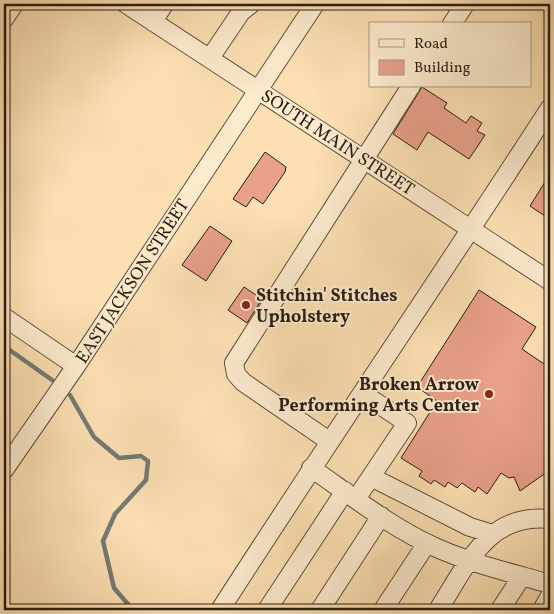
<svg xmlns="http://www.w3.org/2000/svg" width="554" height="614" font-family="Vollkorn,serif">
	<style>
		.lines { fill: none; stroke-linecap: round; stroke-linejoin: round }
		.stream { stroke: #737b76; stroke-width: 4.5 }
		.building { fill: #e9a18a; stroke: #281d14 }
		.minor-casing { stroke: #5d4e3c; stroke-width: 20 }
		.minor { stroke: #fdebce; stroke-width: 18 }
		.poi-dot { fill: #8f2418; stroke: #fdebce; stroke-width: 2 }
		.labels { text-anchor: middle; stroke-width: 4; stroke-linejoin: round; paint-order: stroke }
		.street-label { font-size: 18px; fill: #281d14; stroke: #fdebce }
		.poi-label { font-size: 18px; font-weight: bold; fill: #281d14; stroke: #fdebce; text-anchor: start }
	</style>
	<rect width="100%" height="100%" fill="#fce0b3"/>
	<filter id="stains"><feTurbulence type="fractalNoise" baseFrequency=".004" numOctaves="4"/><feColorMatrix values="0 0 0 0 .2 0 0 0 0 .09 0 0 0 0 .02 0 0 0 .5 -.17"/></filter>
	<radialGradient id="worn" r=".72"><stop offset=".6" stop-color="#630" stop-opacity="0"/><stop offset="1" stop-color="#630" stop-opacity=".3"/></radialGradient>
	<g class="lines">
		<!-- stream -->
		<path class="stream" d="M4 346 52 380
			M70 395 94 437 119 458 141 456 148 461 146 480 115 514 103 541 114 588 133 610"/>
	</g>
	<!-- building -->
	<path class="building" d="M422 87 447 103 444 108 466 123 471 116 482 123 477 131 485 135 469 159 428 132 417 150 393 134Z
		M265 152 286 167 285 172 263 204 253 197 246 207 233 199Z
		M550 174V207L545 216 530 206Z
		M210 226 232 241 206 281 182 265Z
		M244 287 262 299 247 323 228 310Z
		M479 290 536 327 522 349 550 368V470L520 491 514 477 509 478 501 473 487 494 478 487 475 492 462 483 457 488 448 482 445 487 434 480 431 484 419 476 422 471 401 458 437 401 417 387Z"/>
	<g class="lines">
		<defs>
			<path id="minor" d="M126 4 550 281
				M4 19 14 4
				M153 22 164 4
				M452 24 465 4
				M210 58 241 12 251 4
				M4 317 76 366
				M329 441 243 382 236 374 234 363 411 86
				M311 468C352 496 392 528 437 548 473 564 512 573 550 584
				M4 470 76 366 315 4
				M371 477 470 527 493 534
				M356 499 407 423 362 393
				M220 610C328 442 441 276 550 108
				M267 610 345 491
				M320 610 381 516
				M383 610 427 543
				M438 610C467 565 488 512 550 519
				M500 610 522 576
				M542 610 550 596"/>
		</defs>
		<!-- minor casing -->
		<use href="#minor" class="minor-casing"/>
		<!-- minor -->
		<use href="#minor" class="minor"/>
	</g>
	<!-- markers -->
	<g class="poi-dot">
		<circle cx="246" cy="305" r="5"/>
		<circle cx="489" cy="394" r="5"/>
	</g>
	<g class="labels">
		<!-- street labels -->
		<g class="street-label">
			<text transform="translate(338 142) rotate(33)" y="6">SOUTH MAIN STREET</text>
			<text transform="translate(132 281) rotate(-57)" y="6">EAST JACKSON STREET</text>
		</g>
		<!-- poi labels -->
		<g class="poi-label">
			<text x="256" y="301">Stitchin' Stitches<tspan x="256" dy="21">Upholstery</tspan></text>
			<text x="479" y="390" text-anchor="end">Broken Arrow<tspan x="479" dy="21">Performing Arts Center</tspan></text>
		</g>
	</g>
	<!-- margin -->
	<rect width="554" height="614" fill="none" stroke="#fce0b3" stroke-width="20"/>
	<rect x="5" y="5" width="544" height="604" fill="none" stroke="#281d14" stroke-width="2.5"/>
	<rect x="10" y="10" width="534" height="594" fill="none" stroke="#281d14"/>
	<!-- legend -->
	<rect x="369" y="22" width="162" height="65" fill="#fdebce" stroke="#a89984"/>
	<rect x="379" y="39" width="25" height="8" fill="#fdebce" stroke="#a89984"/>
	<text x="414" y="48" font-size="15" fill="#281d14">Road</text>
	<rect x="379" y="60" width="25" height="15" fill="#e9a18a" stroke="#a89984"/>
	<text x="414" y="72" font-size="15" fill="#281d14">Building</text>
	<rect width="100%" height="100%" filter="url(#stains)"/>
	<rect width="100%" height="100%" fill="url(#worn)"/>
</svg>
